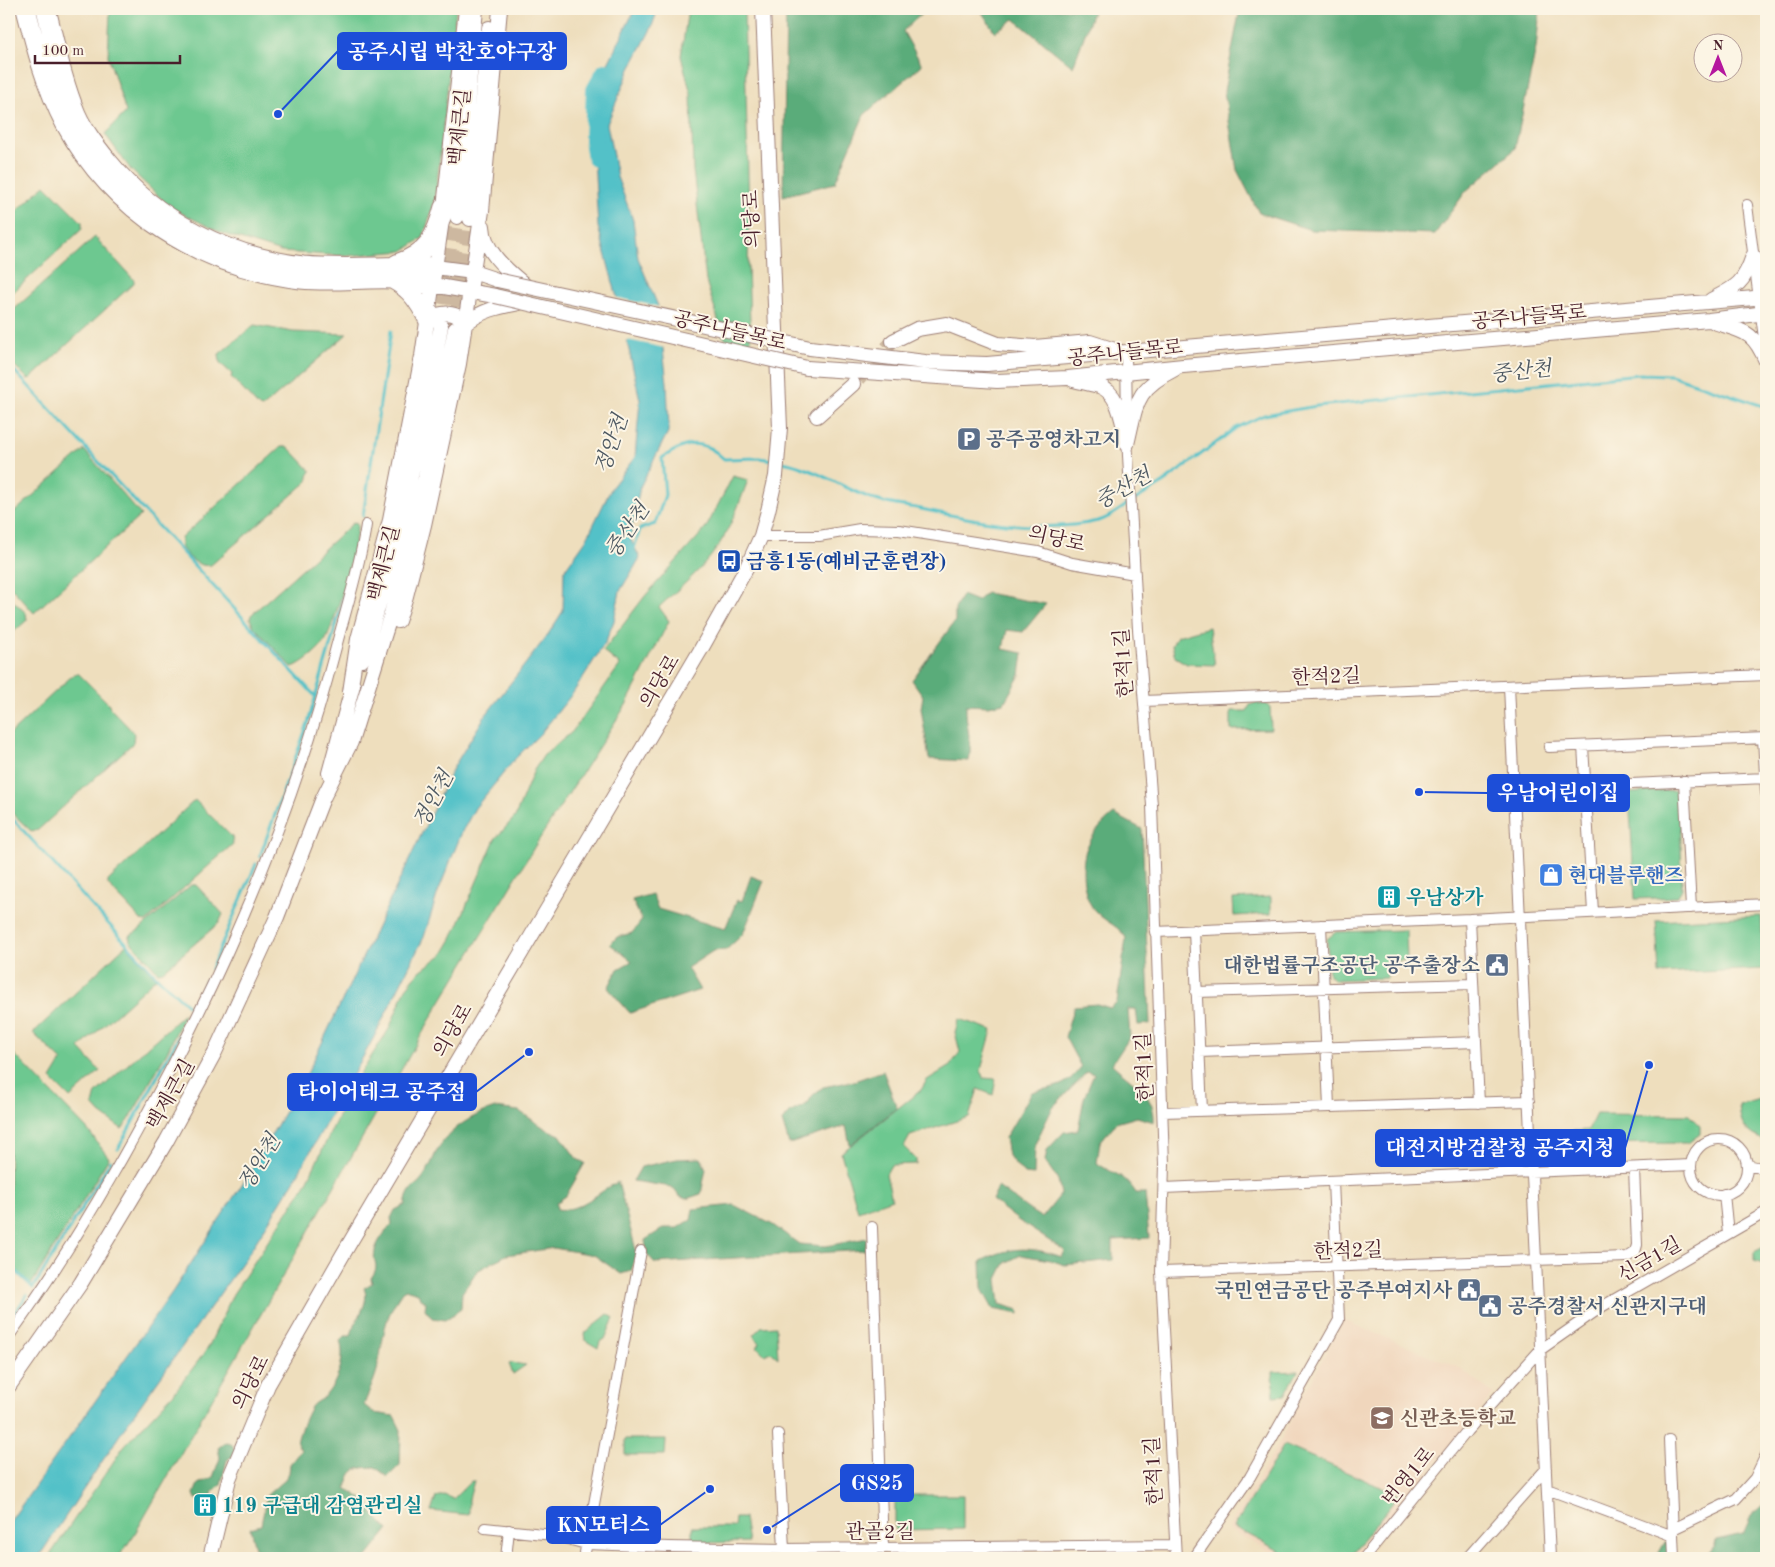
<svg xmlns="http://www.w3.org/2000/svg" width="1775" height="1567" font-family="'Old Standard TT','Noto Serif KR',serif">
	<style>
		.built { fill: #f0d6bc }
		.green { fill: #6dc890; stroke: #5c745e }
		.forest { fill: #5aac7a; stroke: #526652 }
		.water { fill: #52c1c8; stroke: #4e707a }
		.pier { fill: #eedebd }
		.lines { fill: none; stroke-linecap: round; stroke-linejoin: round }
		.stream { stroke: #52c1c8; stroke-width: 3 }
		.river { stroke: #52c1c8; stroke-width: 18 }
		.secondary-tunnel { stroke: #cdb8a0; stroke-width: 14; stroke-dasharray: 14 7; stroke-linecap: butt }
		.minor-casing { stroke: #9c7e74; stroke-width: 12 }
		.secondary-casing { stroke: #9c7e74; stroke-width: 16 }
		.motorway-casing { stroke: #9c7e74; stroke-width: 21 }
		.minor { stroke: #fff; stroke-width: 10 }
		.secondary { stroke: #fff; stroke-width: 14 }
		.motorway { stroke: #fff; stroke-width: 19 }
		.secondary-bridge-casing { stroke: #9c7e74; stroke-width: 16; stroke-linecap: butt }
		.secondary-bridge { stroke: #fff; stroke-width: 14 }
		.labels { text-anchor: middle; stroke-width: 4; stroke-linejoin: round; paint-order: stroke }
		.street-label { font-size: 20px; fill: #4a1f2b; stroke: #fcf5e5 }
		.service-label { font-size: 20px; font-weight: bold; fill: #4e5e75; stroke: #fcf5e5; text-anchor: start }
		.transit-label { font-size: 20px; font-weight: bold; fill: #164399; stroke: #fcf5e5; text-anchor: start }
		.shop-label { font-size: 20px; font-weight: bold; fill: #366cbe; stroke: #fcf5e5; text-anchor: start }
		.culture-label { font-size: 20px; font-weight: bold; fill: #0d838f; stroke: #fcf5e5; text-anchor: start }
		.education-label { font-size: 20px; font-weight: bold; fill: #785e54; stroke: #fcf5e5; text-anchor: start }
		.water-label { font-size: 21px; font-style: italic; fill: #4d5862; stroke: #fcf5e5 }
		.leader { fill: none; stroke: #1d4ed8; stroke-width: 2 }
		.callout-dot { fill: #1d4ed8; stroke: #fcf5e5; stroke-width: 2 }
		.callout { fill: #1d4ed8; stroke: #1d4ed8; stroke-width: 2 }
		.callout-label { font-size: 21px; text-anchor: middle; font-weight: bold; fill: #fff }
	</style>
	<rect width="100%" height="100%" fill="#fcf5e5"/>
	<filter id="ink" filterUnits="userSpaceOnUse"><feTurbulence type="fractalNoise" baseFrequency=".02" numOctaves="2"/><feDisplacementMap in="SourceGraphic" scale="10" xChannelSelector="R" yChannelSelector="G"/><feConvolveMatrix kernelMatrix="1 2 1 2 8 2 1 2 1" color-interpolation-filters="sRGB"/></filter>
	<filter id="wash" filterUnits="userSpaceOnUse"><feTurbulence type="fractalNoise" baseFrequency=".0096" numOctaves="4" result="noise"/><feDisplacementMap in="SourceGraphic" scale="20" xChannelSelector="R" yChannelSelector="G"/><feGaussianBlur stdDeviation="1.12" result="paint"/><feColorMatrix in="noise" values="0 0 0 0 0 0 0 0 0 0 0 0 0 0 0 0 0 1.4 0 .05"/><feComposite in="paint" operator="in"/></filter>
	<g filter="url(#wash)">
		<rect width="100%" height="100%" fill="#eedebd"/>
		<!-- built -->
		<path class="built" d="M1343 1320 1458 1367 1494 1394 1357 1558H1282L1228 1529 1279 1443Z"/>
		<!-- green -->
		<path class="green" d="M114 9H456L435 201 423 238 403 251 346 256 281 252 224 234 171 208 131 170 105 134 126 112 108 56 110 12Z
			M688 9H744L749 216 748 267 751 349 729 343 723 336 706 281 693 170 691 94 681 56Z
			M45 185 82 222V229L9 296V218Z
			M95 237 134 280V283L31 378 28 379 9 360V314Z
			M254 325 293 332 347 334 262 408 259 407 231 377 232 374 220 363 219 354Z
			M281 447H288L311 471 308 476V481L211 565C198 568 188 557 181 547V538Z
			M84 450 141 515 34 613 9 585V517Z
			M733 476 748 480C738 507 729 533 711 556 697 574 676 591 659 607L669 621 626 705 538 841 438 1006 134 1535 118 1558H48L124 1446 174 1393 208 1348 233 1294 306 1184 354 1083 389 1029 406 988 420 971 443 954 452 939 495 839 515 817 534 770 544 755 572 732 620 665 603 651 645 596 706 528Z
			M354 522 357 523C359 538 334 628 325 641 320 649 301 665 292 667L254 627 250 619 251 615Z
			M13 601 26 613 27 620 9 636V602Z
			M1209 627 1215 665 1187 664 1175 657 1172 645 1177 636Z
			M74 674H79L109 704 110 708 134 733 133 743 38 830 32 832 9 810V735Z
			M1260 701 1270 707 1271 729 1231 730V711H1247L1250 705Z
			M1675 790 1680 800 1682 889 1677 897 1635 899 1629 793Z
			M195 800 232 837 233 844 146 922 142 921 108 885V881Z
			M191 885H196L223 914 219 923 163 971 158 972 130 941 129 936 139 930Z
			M1271 897V914L1234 916 1233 899Z
			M1761 916 1764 969 1659 974 1656 921Z
			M1406 930 1407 960 1387 961V978L1334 980 1329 975 1327 939 1336 932Z
			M126 945 156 978 79 1048 100 1071 70 1098 51 1079 62 1061 33 1033Z
			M185 1013 168 1050 129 1120 122 1129 100 1113 93 1105 96 1093Z
			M959 1019 992 1030 981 1070 983 1078 996 1079 993 1095 978 1089 969 1117 910 1136 904 1147 916 1159V1164L891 1165 886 1174 892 1199 858 1211 841 1153 921 1090 927 1080 950 1066 960 1052 955 1032Z
			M10 1053 15 1055 87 1129 109 1158 31 1285 9 1263Z
			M1766 1097V1141C1747 1133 1740 1126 1739 1105Z
			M1596 1114 1689 1115 1700 1126V1134L1688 1143 1570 1144V1131L1588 1130Z
			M1766 1246V1265L1754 1261V1252Z
			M608 1314 614 1318 605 1339 600 1342 598 1348 586 1341 585 1333Z
			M776 1326 778 1358 771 1352 765 1355 757 1347 760 1343 753 1335 761 1327Z
			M512 1363 526 1365 513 1374 509 1364Z
			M1298 1371 1285 1395 1274 1396 1273 1372Z
			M625 1439H666L665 1455H625Z
			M1284 1445 1399 1495 1348 1558H1293L1234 1527Z
			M471 1481H474L469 1499V1515L431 1511 436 1497 444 1495 453 1499Z
			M895 1495H963V1529L895 1530Z
			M735 1518H744L748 1542 692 1543V1527H734Z"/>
		<!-- forest -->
		<path class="forest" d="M786 9H927L903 31 922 65 864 115 835 183 783 196Z
			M983 9H1094L1073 67 1014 19 995 32 981 11Z
			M1240 9H1540L1536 48 1515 149 1466 191 1435 234 1311 230 1259 213 1237 170 1224 91Z
			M986 593 1046 604 1023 632 1007 630 1003 649 1023 653 1020 675 1004 703 988 706 966 705C965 724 973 743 969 761L929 759 921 708 923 696 912 680 955 621V609L962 595 977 601Z
			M1114 814 1142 829 1150 1024 1138 1025 1136 1009H1128L1130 1037 1112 1064C1130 1081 1156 1094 1154 1122L1137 1117 1116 1123 1100 1142 1097 1163C1115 1176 1123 1172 1136 1193H1145L1149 1238 1113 1240V1260L1065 1265 1050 1260 1021 1255 1005 1263 997 1279 1000 1304 1019 1310V1314L993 1309 982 1289 981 1261C1010 1246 1031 1246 1062 1257L1065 1251 1019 1221 992 1200 998 1187C1013 1197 1026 1209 1042 1218L1061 1194 1058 1180 1045 1161 1047 1150 1064 1132 1078 1130 1084 1098 1094 1074 1087 1072 1053 1107 1035 1144 1034 1175 1024 1174 1008 1156 1005 1138 1032 1092C1057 1086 1065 1088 1081 1067L1065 1037 1074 1006 1097 1004 1110 1008 1117 1002 1126 938C1119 926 1107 923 1097 913 1083 900 1080 868 1086 850 1091 836 1102 823 1114 814Z
			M751 876 764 881 743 934 726 950 713 951 687 968 700 990 630 1013 608 988 618 969 632 961 610 944 617 937 632 933 642 920 632 900 652 894 658 909 725 929 737 900 742 901Z
			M883 1071 897 1108 850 1145 846 1126 789 1144 782 1121 791 1112 807 1104 813 1095 823 1087 854 1081Z
			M495 1108 519 1111 546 1129 560 1135 577 1159 585 1163 566 1196 556 1203 557 1209C579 1213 599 1191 618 1182L637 1254 631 1271 621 1274 594 1255 554 1248 506 1255 477 1271 462 1293 461 1309 445 1320 432 1318 425 1309 426 1302 420 1299 418 1293 405 1289C384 1315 385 1330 379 1361 377 1376 369 1391 364 1405L374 1413 394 1416 401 1430 400 1465 388 1477 375 1467C355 1468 351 1468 346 1488L368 1503 373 1514 388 1530 366 1558H268L255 1548 250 1528 261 1525 267 1495 285 1479 289 1473 290 1464 301 1450 297 1443C299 1432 305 1417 311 1407 315 1401 322 1400 326 1395 338 1381 346 1358 340 1341L345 1336H351C354 1320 371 1304 364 1288L372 1283 371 1278C381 1264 372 1264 375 1251 377 1241 386 1231 392 1224L391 1218 395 1210 405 1205C409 1184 416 1189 425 1174 431 1166 434 1155 439 1147 452 1127 473 1115 495 1108Z
			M701 1158 706 1169 701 1194 686 1199 679 1196 672 1187 633 1181 641 1167 677 1159Z
			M734 1205 773 1225 799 1244 826 1246 867 1238 865 1250 655 1263 647 1254 645 1240 664 1228H677L691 1220 693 1209Z
			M226 1442 231 1443 235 1450 233 1456 227 1460 221 1484 212 1493 213 1502H209L202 1498 196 1499 194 1494 198 1484 213 1477 220 1458 218 1448Z
			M1766 1503V1558H1705L1715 1545 1716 1540 1743 1534 1751 1516Z
			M1665 1542 1669 1544V1558H1656Z"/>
		<!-- water -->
		<path class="water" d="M635 9H658L651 29 630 69 607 124 617 177 633 220 638 258 658 306 667 383 669 430 640 487 630 538 640 558 620 591 614 621 605 643 573 693 540 734 515 759 475 808 462 832 438 892 424 937 373 1039 295 1179 249 1253 127 1424 38 1558H9V1523L173 1291 248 1175 308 1072 453 768 485 716 547 636 563 611 564 571 586 540 612 487 635 457 640 400 619 305 598 227 593 140 595 90Z"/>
		<!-- pier -->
		<path class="pier" d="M614 297 660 307 665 348 623 339Z"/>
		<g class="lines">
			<!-- stream -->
			<path class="stream" d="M9 365 316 697
				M782 462C812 467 843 488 873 499 888 505 906 506 921 509 977 521 1042 534 1098 521 1108 519 1119 510 1128 504
				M1133 501 1160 485 1236 428 1264 415 1317 406 1640 374 1671 375 1766 407
				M363 516 391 331
				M633 552 640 529 655 524 665 495 662 458C686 442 702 437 724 459L759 458 773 460
				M9 815 158 978 193 1010
				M260 856 308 723 351 573
				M211 969 256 864
				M118 1149 189 1018 205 981
				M9 1264 33 1288 111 1161
				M9 1321 27 1295"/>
			<!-- river -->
			<path class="river" d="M596 158 593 140 595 90 605 72"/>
		</g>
	</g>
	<g filter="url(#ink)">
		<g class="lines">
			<!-- secondary-tunnel -->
			<path class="secondary-tunnel" d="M442 325 457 217
				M455 328 470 219
				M858 379 893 341"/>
			<defs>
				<path id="minor" d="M1747 205 1766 354
					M1126 354 1127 424
					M1127 438 1138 629 1152 805 1164 1164 1161 1272 1176 1558
					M761 536H819L860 529 899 530 1038 552 1072 563 1135 574
					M1509 686 1550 1558
					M1144 701 1766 675
					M1763 738 1766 793
					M1583 746 1593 912
					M1549 747 1766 738
					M1684 781 1691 908
					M1586 786 1766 778
					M1470 919 1479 1103
					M1321 925 1329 1107
					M1194 930 1202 1111
					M1155 932 1470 919 1766 904
					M1196 992 1473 984
					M1199 1052 1476 1042
					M1163 1112 1529 1101
					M1691 1167a28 28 0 1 1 56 0a28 28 0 1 1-56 0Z
					M1747 1165 1766 1169
					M1164 1188 1691 1165
					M872 1227 883 1548
					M1728 1234 1766 1212
					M1161 1272 1627 1257 1635 1252 1637 1245 1634 1168
					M9 1336C60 1266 105 1191 146 1115 227 967 292 815 335 651 346 609 360 567 366 525
					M778 1434 784 1549
					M1669 1440 1674 1558
					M1547 1489 1673 1536
					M485 1528 553 1535 586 1544 668 1547 784 1549 1175 1545
					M1673 1529 1736 1499 1755 1478 1766 1455
					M506 1558 509 1530
					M584 1558 641 1251
					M1194 1558 1250 1477 1339 1320 1333 1181
					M1364 1558 1467 1431 1540 1350 1603 1306 1728 1234 1724 1194
					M1467 1558 1546 1469"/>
				<path id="secondary" d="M457 217 476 9
					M470 219 489 28
					M483 226C484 252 507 270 526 286
					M1753 256 1766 272
					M435 267 473 272 497 280
					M433 285 495 296
					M1711 300C1736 287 1744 284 1753 256
					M428 319C441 312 457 310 465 324 482 310 498 307 519 303
					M1714 322C1744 332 1753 330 1766 361
					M893 341 917 329 947 324 998 344 1035 347 1090 342 1118 351
					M810 348 925 362 987 364 1766 297
					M807 368 997 381 1068 378 1183 366 1709 320 1766 313
					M1073 380C1081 382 1091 384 1099 386 1120 393 1122 423 1127 440
					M817 416 853 384
					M1127 444C1137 403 1134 390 1175 369
					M398 621 406 596 424 525 459 364 482 211 500 9
					M362 660C397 552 420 439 441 326
					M350 692 358 639 390 520 422 356 444 207 466 9
					M329 773 353 685
					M9 1386 81 1283 166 1142 215 1052 277 917 323 798 351 742 391 614 425 478 455 329
					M210 1558 229 1479 268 1385 342 1256 700 651 747 567 761 536 768 511 776 476 780 428 763 9"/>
				<path id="motorway" d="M26 9C36 48 46 87 65 123 113 212 202 267 301 279 331 282 362 278 392 279 405 279 419 283 433 285
					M46 9C55 44 62 81 76 114 84 132 96 147 108 162 156 221 227 257 303 266 346 270 392 265 435 267
					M397 264C428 253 436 237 444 207
					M394 280C411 289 419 302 428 319"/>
			</defs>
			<!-- minor casing -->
			<use href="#minor" class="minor-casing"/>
			<!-- secondary casing -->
			<use href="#secondary" class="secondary-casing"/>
			<!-- motorway casing -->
			<use href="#motorway" class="motorway-casing"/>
			<!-- minor -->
			<use href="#minor" class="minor"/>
			<!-- secondary -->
			<use href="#secondary" class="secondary"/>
			<!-- motorway -->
			<use href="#motorway" class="motorway"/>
			<defs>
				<path id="secondary-bridge" d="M497 280 810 348
					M495 296 807 368"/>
			</defs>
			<!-- secondary-bridge casing -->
			<use href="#secondary-bridge" class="secondary-bridge-casing"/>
			<!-- secondary-bridge -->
			<use href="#secondary-bridge" class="secondary-bridge"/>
		</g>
	</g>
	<!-- icons -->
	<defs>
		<symbol id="parking-square" viewBox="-11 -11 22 22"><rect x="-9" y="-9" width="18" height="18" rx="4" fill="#5c6f8a" stroke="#fcf5e5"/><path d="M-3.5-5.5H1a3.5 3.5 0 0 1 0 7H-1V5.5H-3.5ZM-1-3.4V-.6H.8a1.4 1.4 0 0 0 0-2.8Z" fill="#fff"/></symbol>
		<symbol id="bus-square" viewBox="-11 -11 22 22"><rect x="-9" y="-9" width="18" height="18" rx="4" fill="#1a4fb4" stroke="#fcf5e5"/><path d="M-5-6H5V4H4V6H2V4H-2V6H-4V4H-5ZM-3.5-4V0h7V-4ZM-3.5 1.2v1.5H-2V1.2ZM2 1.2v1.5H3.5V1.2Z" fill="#fff"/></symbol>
		<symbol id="shop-square" viewBox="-11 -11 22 22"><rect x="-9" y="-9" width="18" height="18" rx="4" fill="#3f7fe0" stroke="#fcf5e5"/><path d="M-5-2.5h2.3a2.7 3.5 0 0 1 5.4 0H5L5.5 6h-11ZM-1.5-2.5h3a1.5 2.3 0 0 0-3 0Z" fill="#fff"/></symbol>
		<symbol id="building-square" viewBox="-11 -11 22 22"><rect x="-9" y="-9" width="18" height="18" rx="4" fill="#0f9aa8" stroke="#fcf5e5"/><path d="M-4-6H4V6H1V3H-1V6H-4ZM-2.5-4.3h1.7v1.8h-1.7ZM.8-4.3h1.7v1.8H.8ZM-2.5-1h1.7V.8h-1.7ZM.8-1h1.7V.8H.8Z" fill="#fff"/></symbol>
		<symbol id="civic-square" viewBox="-11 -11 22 22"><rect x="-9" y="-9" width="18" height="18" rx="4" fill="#5c6f8a" stroke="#fcf5e5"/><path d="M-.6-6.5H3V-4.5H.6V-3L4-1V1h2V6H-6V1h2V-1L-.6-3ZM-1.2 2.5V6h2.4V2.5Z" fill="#fff"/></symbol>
		<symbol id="school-square" viewBox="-11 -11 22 22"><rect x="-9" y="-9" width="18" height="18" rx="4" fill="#8d6e63" stroke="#fcf5e5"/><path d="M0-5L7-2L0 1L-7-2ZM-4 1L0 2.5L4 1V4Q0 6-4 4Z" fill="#fff"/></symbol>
	</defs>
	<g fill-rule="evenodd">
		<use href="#parking-square" x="955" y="425" width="28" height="28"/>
		<use href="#bus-square" x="715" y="547" width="28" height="28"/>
		<use href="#shop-square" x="1537" y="861" width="28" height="28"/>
		<use href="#building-square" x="1375" y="883" width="28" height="28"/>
		<use href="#civic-square" x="1483" y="951" width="28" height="28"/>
		<use href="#civic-square" x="1455" y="1276" width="28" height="28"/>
		<use href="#civic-square" x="1476" y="1292" width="28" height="28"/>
		<use href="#school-square" x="1368" y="1404" width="28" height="28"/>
		<use href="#building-square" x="191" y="1491" width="28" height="28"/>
	</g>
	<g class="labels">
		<!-- street labels -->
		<g class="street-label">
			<text transform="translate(459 127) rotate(-84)" y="7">백제큰길</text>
			<text transform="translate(751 219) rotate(-92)" y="7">의당로</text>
			<text transform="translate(1529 316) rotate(-5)" y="7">공주나들목로</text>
			<text transform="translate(730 330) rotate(13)" y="7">공주나들목로</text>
			<text transform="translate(1125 352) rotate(-6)" y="7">공주나들목로</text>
			<text transform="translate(1057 538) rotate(13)" y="7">의당로</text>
			<text transform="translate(383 563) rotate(-76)" y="7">백제큰길</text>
			<text transform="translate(1123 663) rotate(-94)" y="7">한적1길</text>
			<text transform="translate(1326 676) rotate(-2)" y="7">한적2길</text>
			<text transform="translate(659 681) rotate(-59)" y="7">의당로</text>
			<text transform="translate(452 1030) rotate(-60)" y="7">의당로</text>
			<text transform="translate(1144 1067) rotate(-93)" y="7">한적1길</text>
			<text transform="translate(170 1094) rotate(-61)" y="7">백제큰길</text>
			<text transform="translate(1348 1250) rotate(-2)" y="7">한적2길</text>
			<text transform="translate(1649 1259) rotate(-30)" y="7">신금1길</text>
			<text transform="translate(250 1382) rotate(-63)" y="7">의당로</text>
			<text transform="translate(1153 1471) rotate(-93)" y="7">한적1길</text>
			<text transform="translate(1408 1476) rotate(-51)" y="7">번영1로</text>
			<text x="880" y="1538">관골2길</text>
		</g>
		<!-- service labels -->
		<g class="service-label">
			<text x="986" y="446">공주공영차고지</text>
			<text x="1480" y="972" text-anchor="end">대한법률구조공단 공주출장소</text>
			<text x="1452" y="1297" text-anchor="end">국민연금공단 공주부여지사</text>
			<text x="1508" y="1313">공주경찰서 신관지구대</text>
		</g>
		<!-- transit labels -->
		<g class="transit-label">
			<text x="746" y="568">금흥1동(예비군훈련장)</text>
		</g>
		<!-- shop labels -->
		<g class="shop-label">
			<text x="1568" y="882">현대블루핸즈</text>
		</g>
		<!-- culture labels -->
		<g class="culture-label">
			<text x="1406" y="904">우남상가</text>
			<text x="222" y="1512">119 구급대 감염관리실</text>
		</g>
		<!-- education labels -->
		<g class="education-label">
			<text x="1400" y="1425">신관초등학교</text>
		</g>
		<!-- water labels -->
		<g class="water-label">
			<text transform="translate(1521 371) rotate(-6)" y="7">중산천</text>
			<text transform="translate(611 444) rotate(-71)" y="7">정안천</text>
			<text transform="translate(1123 488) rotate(-30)" y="7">중산천</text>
			<text transform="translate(627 530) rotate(-56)" y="7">중산천</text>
			<text transform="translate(433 799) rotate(-62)" y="7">정안천</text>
			<text transform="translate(259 1162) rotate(-59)" y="7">정안천</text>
		</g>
	</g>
	<!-- callouts -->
	<path class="leader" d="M278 114L338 51M1419 792L1488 793M529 1052L476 1092M1649 1065L1625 1148M767 1530L841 1483M710 1489L660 1525"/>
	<g class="callout-dot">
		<circle cx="278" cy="114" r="5"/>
		<circle cx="1419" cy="792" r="5"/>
		<circle cx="529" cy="1052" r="5"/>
		<circle cx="1649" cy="1065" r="5"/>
		<circle cx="767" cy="1530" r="5"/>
		<circle cx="710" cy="1489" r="5"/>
	</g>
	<g class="callout">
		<rect x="338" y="33" width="228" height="36" rx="5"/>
		<rect x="1488" y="775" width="141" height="36" rx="5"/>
		<rect x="288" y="1074" width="188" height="36" rx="5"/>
		<rect x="1376" y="1130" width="249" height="36" rx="5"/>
		<rect x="841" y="1465" width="72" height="36" rx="5"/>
		<rect x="547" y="1507" width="113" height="36" rx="5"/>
	</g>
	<g class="callout-label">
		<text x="452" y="59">공주시립 박찬호야구장</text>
		<text x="1558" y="800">우남어린이집</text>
		<text x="382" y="1099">타이어테크 공주점</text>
		<text x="1500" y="1155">대전지방검찰청 공주지청</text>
		<text x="877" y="1490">GS25</text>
		<text x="603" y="1532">KN모터스</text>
	</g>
	<!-- margin -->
	<rect width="1775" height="1567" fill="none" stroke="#fcf5e5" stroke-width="30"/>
	<!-- north arrow -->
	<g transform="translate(1718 58)"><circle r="24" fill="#fcf5e5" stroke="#b59f9b"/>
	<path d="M0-4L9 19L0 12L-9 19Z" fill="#b5179e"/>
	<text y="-8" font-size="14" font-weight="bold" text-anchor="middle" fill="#4a1f2b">N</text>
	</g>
	<!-- scale -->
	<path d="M35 55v8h145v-8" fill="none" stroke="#4a1f2b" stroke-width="2.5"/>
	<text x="42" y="55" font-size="15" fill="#4a1f2b" stroke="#fcf5e5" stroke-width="4" paint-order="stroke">100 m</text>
</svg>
